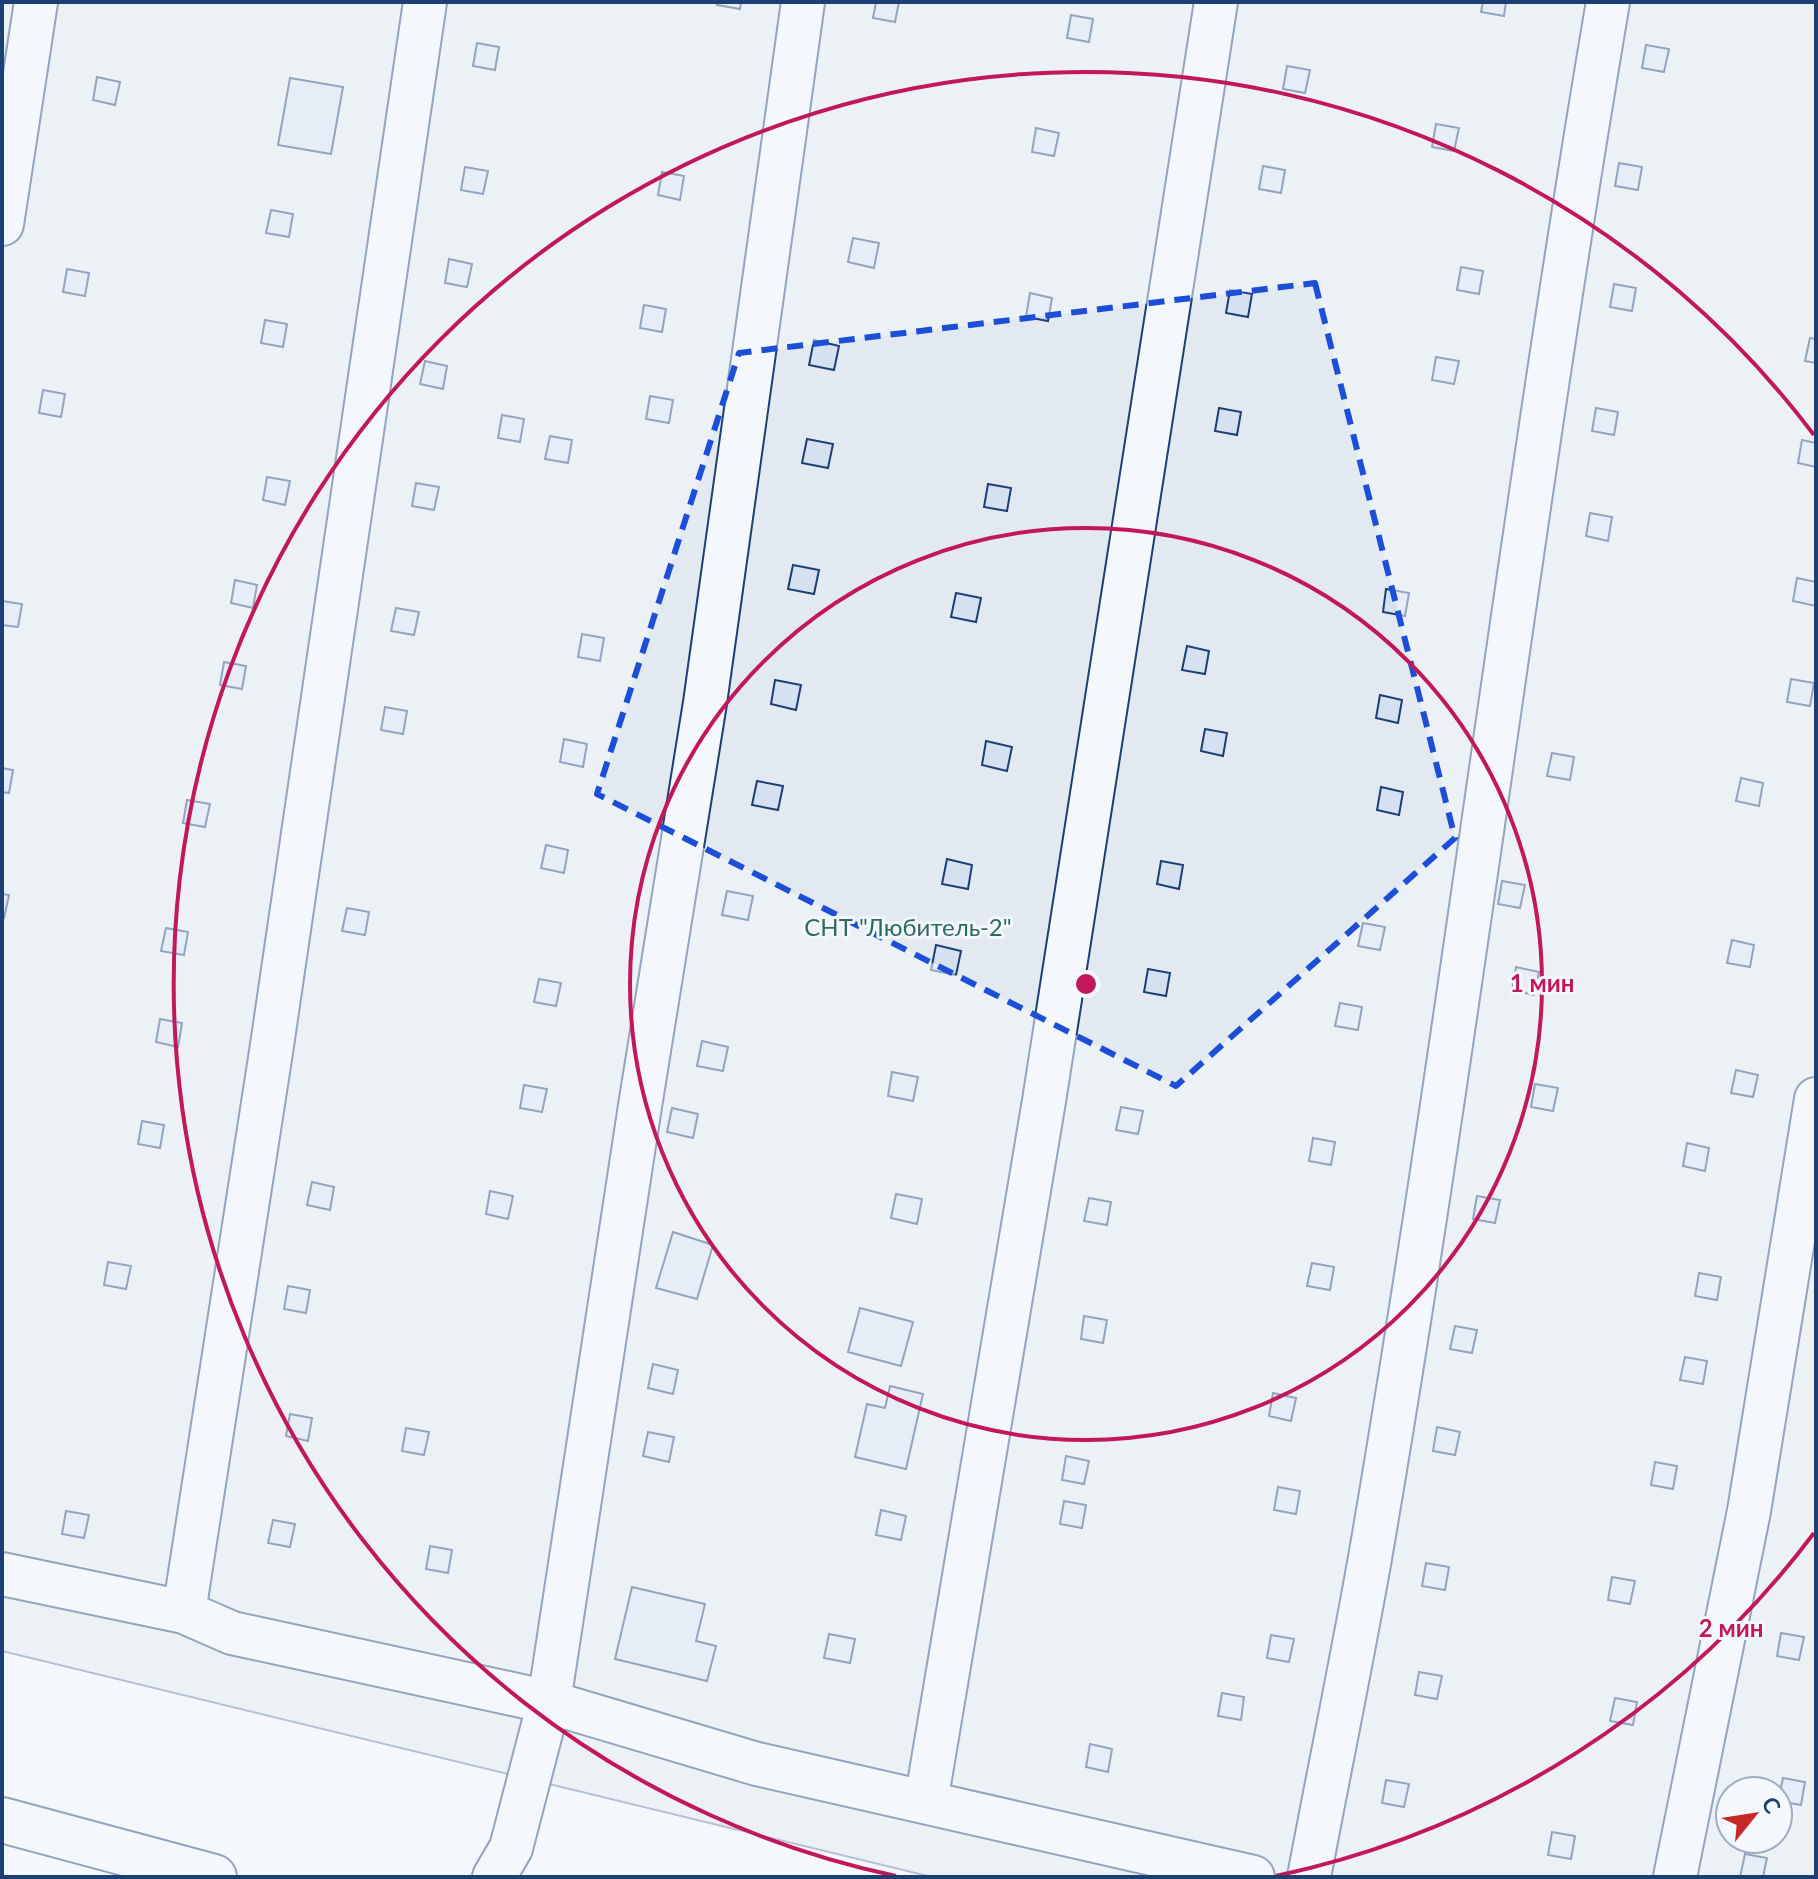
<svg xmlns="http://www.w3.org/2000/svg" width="1818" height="1879" font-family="Lato,sans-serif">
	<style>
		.green { fill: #e3e9f0; stroke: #687fa3; stroke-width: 2; fill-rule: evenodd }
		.building { fill: #d5e0f0; stroke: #1d3f73; stroke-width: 2 }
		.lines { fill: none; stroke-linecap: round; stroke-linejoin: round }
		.minor-casing { stroke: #1d3f73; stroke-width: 46 }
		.major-casing { stroke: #1d3f73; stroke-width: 48 }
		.minor { stroke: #f4f7fb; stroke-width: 42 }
		.major { stroke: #f4f7fb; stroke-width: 44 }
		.marked { fill: none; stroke: #1d4ed8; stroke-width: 6; stroke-dasharray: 16 10; stroke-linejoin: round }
		.ring { fill: none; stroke: #c2185b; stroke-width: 4 }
		.labels { text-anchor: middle; stroke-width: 6; stroke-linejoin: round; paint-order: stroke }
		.park-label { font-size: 24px; fill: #2c6c60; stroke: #f4f7fb }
		.centre { fill: #c2185b; stroke: #f4f7fb; stroke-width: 4 }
		.ring-label { font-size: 24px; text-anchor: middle; font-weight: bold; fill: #c2185b; stroke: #f4f7fb; stroke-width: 6; stroke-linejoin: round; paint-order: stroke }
	</style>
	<rect width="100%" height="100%" fill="#f4f7fb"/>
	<!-- green -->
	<path class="green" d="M2 2H1816V1877H932L2 1651ZM1730 1791H1778V1839H1730Z"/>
	<!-- building -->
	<path class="building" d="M718 2H741L740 9 717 5Z
		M876 2H899L895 22 873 18Z
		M1483 2H1506L1504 16 1481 12Z
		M1071 15 1093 19 1089 42 1067 38Z
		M477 43 499 47 495 70 473 66Z
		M1646 45 1669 49 1664 72 1642 68Z
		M1287 66 1310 70 1305 93 1283 89Z
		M97 77 120 82 115 105 93 100Z
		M290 78 343 87 331 154 278 145Z
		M1436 124 1459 128 1454 151 1432 147Z
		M1036 128 1059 133 1054 156 1032 152Z
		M1619 163 1642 167 1638 190 1615 186Z
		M1263 166 1285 170 1281 193 1259 189Z
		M465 167 488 171 483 194 461 190Z
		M662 172 684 176 680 200 658 195Z
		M271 210 293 214 289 237 266 233Z
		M853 238 879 243 874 268 848 262Z
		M449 259 472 264 467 287 445 283Z
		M1461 267 1483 271 1479 294 1457 290Z
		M67 269 89 273 85 296 63 292Z
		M1614 284 1636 288 1632 311 1610 307Z
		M1230 290 1252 294 1248 317 1226 313Z
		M1030 293 1052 298 1048 321 1026 317Z
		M644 305 666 309 662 332 640 328Z
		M265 320 287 324 283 347 261 343Z
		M1810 338 1816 339V363L1805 361Z
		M814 340 839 346 834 370 809 365Z
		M1436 357 1459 361 1454 384 1432 380Z
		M425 361 447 366 443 389 420 384Z
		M43 390 65 394 61 417 39 413Z
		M650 396 673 400 669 423 646 419Z
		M1219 408 1241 412 1237 435 1215 431Z
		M1596 408 1618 412 1614 435 1592 431Z
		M502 415 524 419 520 442 498 438Z
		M550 436 572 440 568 463 545 459Z
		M807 439 833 444 828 468 802 463Z
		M1802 440 1816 443V467L1798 463Z
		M267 477 290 481 285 505 263 500Z
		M416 483 439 487 434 510 412 506Z
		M988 484 1011 488 1007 511 984 507Z
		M1590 513 1612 517 1608 541 1586 536Z
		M793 565 819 570 814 594 788 589Z
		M1797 578 1816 582V606L1793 601Z
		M235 580 257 585 253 608 231 603Z
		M1386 589 1409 593 1405 616 1383 612Z
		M956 593 981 598 976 622 951 617Z
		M2 601 22 604 18 627 2 625Z
		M396 608 419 612 414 635 391 631Z
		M582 634 604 638 600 661 578 657Z
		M1187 646 1209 651 1205 674 1182 670Z
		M224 662 246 666 242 689 220 685Z
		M1791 679 1814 683 1810 706 1787 702Z
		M775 680 801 685 796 710 771 704Z
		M1380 695 1402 700 1398 723 1376 718Z
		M385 707 407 711 403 734 381 730Z
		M1205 729 1227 733 1223 756 1201 751Z
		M564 739 587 744 583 767 560 762Z
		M986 741 1012 747 1007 771 982 765Z
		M1552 753 1574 757 1570 780 1547 776Z
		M2 768 13 770 9 793 2 792Z
		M1741 778 1763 783 1759 806 1736 801Z
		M757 781 783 786 778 810 752 805Z
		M1381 787 1403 792 1399 815 1377 810Z
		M187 800 210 804 205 827 183 823Z
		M546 845 568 850 564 873 541 868Z
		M947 859 972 865 968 889 942 884Z
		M1161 861 1183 865 1179 889 1157 884Z
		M1502 881 1525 885 1520 908 1498 904Z
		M727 891 753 896 748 920 722 915Z
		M2 894 9 895 4 918H2Z
		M347 908 369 912 365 935 342 931Z
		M1363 923 1385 927 1380 950 1358 946Z
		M166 928 188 932 184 955 161 951Z
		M1732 940 1754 945 1750 967 1727 963Z
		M936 945 961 951 956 975 931 970Z
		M1516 967 1539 972 1534 995 1512 990Z
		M1148 969 1170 973 1166 996 1144 992Z
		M539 979 561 983 556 1006 534 1002Z
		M1340 1003 1362 1007 1358 1030 1335 1026Z
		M160 1019 182 1023 178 1047 156 1042Z
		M702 1041 728 1047 723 1071 697 1066Z
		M1736 1070 1758 1075 1753 1097 1731 1093Z
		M892 1072 918 1077 913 1101 888 1096Z
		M1535 1084 1558 1088 1553 1111 1531 1107Z
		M524 1085 547 1089 542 1112 520 1108Z
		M1121 1107 1143 1111 1138 1134 1116 1130Z
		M672 1108 698 1114 693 1138 667 1132Z
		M142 1121 164 1125 160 1148 138 1144Z
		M1313 1138 1335 1142 1331 1165 1309 1161Z
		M1687 1143 1709 1148 1705 1171 1683 1166Z
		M312 1182 334 1187 330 1210 307 1205Z
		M490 1191 513 1196 508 1219 486 1214Z
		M896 1194 922 1199 917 1224 891 1218Z
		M1477 1196 1500 1200 1495 1223 1473 1219Z
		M1089 1198 1111 1202 1107 1225 1084 1221Z
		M673 1232 713 1245 697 1299 656 1288Z
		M108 1262 131 1266 126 1289 104 1285Z
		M1312 1263 1334 1267 1330 1290 1307 1286Z
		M1699 1273 1721 1277 1717 1300 1695 1296Z
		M288 1286 310 1290 306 1313 284 1309Z
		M860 1308 913 1322 901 1366 848 1352Z
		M1084 1316 1107 1320 1103 1343 1081 1339Z
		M1455 1326 1477 1330 1472 1353 1450 1349Z
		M1685 1357 1707 1361 1703 1384 1680 1380Z
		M653 1364 678 1370 673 1394 648 1388Z
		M890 1386 923 1394 906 1469 855 1457 867 1404 885 1408Z
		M1273 1393 1296 1398 1291 1421 1269 1416Z
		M290 1414 312 1418 308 1441 286 1436Z
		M1437 1427 1460 1432 1455 1455 1433 1451Z
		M406 1428 429 1432 424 1455 402 1451Z
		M648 1432 674 1437 669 1462 643 1456Z
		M1066 1456 1089 1461 1084 1484 1062 1480Z
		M1655 1462 1677 1466 1673 1489 1651 1485Z
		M1278 1487 1300 1491 1296 1514 1274 1510Z
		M1064 1501 1086 1505 1082 1528 1060 1524Z
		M881 1510 906 1516 901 1540 876 1535Z
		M66 1511 89 1515 84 1538 62 1534Z
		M273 1520 295 1524 290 1547 268 1543Z
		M430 1546 452 1550 448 1573 426 1569Z
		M1426 1563 1449 1567 1445 1590 1422 1586Z
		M1612 1577 1635 1581 1630 1604 1608 1600Z
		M632 1587 705 1604 696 1641 716 1646 707 1681 615 1659Z
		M1781 1633 1804 1637 1799 1660 1777 1656Z
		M829 1634 855 1639 850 1663 824 1658Z
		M1271 1635 1294 1639 1289 1662 1267 1658Z
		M1419 1672 1442 1676 1437 1699 1415 1695Z
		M1222 1693 1244 1697 1241 1720 1218 1716Z
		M1615 1698 1637 1702 1633 1725 1610 1721Z
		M1090 1744 1112 1749 1108 1772 1086 1767Z
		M1783 1778 1805 1782 1801 1805 1778 1801Z
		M1386 1780 1409 1784 1404 1807 1382 1803Z
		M1552 1832 1575 1836 1571 1859 1548 1855Z
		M1745 1854 1767 1858 1763 1877H1740Z"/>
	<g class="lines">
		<defs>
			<path id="minor" d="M2 224 36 2
				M2 1574 184 1612 232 1633 549 1702 757 1764 1253 1877
				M184 1612 271 1052 425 2
				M926 1802 1044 1101 1216 2
				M494 1877 511 1848 549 1702 640 1106 705 703 803 2
				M1309 1877C1329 1771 1351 1665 1370 1558 1459 1041 1520 519 1608 2
				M1675 1877 1749 1511 1816 1099"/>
			<path id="major" d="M2 1820 214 1877"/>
		</defs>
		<!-- minor casing -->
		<use href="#minor" class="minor-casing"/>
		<!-- major casing -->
		<use href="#major" class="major-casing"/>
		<!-- minor -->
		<use href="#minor" class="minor"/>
		<!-- major -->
		<use href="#major" class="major"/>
	</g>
	<!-- marked area -->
	<path d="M0 0H1818V1879H0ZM1315 283 1455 838 1176 1086 597 794 739 353Z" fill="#f4f7fb" fill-opacity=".55" fill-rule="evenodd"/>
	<path class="marked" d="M1315 283 1455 838 1176 1086 597 794 739 353Z"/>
	<!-- distance rings -->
	<g class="ring">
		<circle cx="1086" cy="984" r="456"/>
		<path d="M1814 1533A912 912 0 0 1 1276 1876M896 1876A912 912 0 1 1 1814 435"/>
	</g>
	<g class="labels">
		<!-- park labels -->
		<g class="park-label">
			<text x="908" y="936">СНТ "Любитель-2"</text>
		</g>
	</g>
	<circle cx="1086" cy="984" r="12" class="centre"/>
	<g class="ring-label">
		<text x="1542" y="992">1 мин</text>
		<text x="1731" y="1637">2 мин</text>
	</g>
	<!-- border -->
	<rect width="1818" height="1879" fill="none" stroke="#1d3f73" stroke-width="8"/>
	<!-- north arrow -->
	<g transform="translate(1754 1815) rotate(60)"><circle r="38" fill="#f4f7fb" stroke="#9eadc5" stroke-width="2"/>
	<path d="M0-6L14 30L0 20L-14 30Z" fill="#c62828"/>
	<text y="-12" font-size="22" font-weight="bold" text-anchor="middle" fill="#1d3f73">С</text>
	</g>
</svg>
